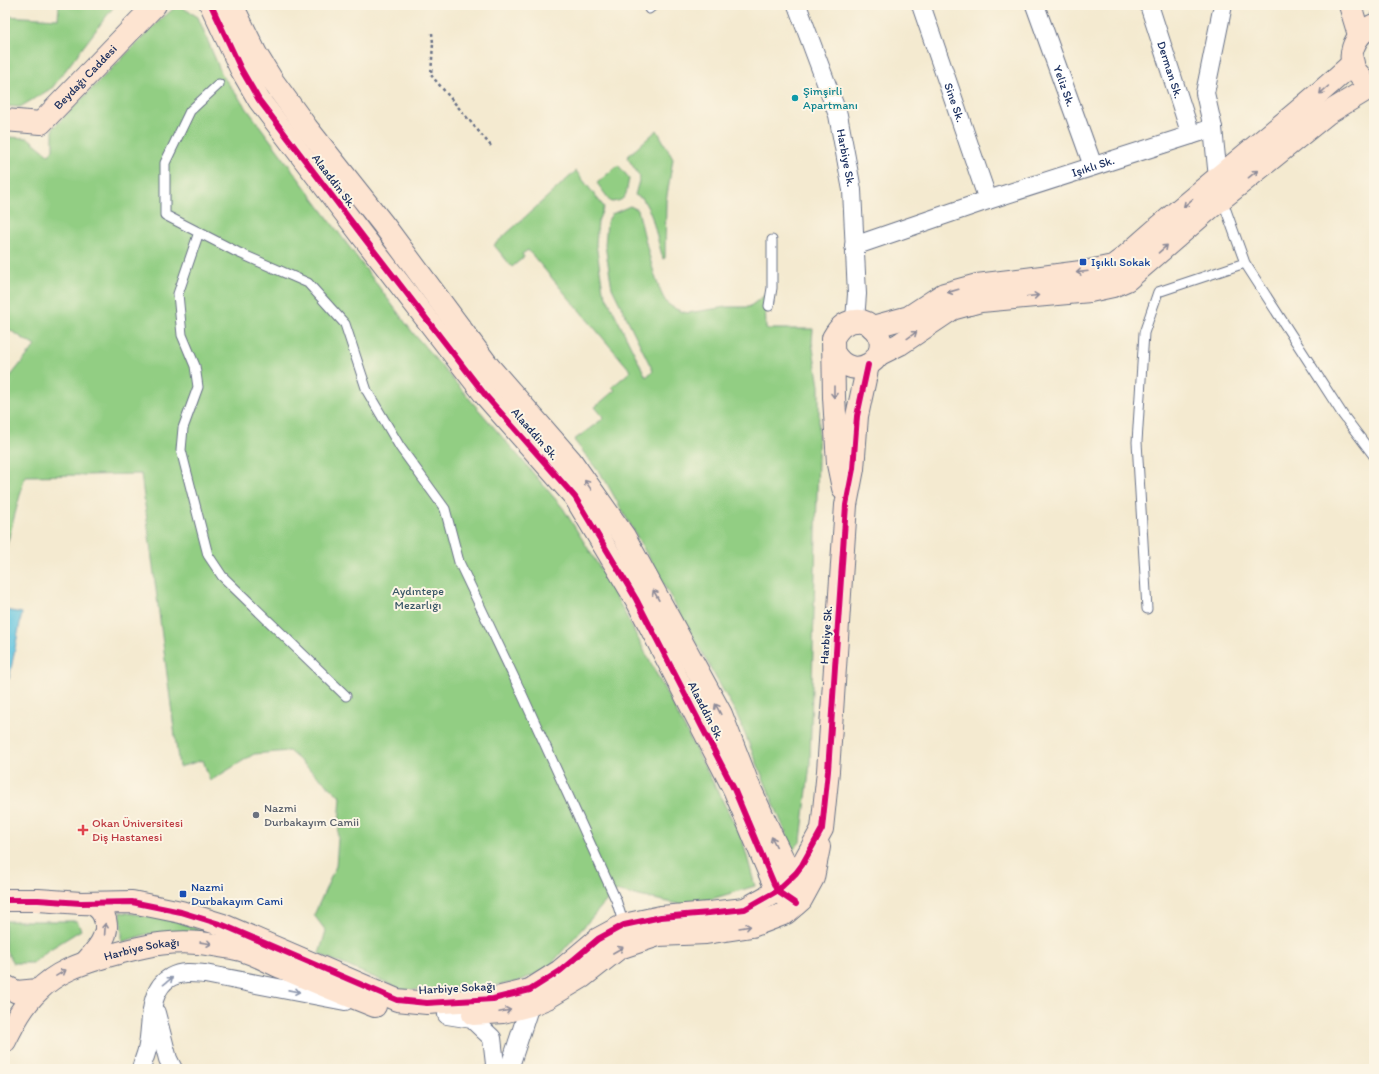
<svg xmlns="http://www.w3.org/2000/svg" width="1379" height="1074" font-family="Itim,sans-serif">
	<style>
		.green { fill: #92ce83; stroke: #567e70 }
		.water { fill: #62c5e0; stroke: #3e7a9f }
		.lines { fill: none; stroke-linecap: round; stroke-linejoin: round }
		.lane-casing { stroke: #677086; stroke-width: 11 }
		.street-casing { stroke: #677086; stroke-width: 20 }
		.secondary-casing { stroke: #677086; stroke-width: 24 }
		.path { stroke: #677086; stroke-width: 2.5; stroke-dasharray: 3 3; stroke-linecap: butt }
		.lane { stroke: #fff; stroke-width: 9 }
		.street { stroke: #fff; stroke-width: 18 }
		.secondary { stroke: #fde4d1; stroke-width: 22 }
		.cycleway-casing { stroke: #fcf5e5; stroke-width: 8 }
		.cycleway { stroke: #d6006c; stroke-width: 6 }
		.oneway { stroke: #8c8a98 }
		.oneway2 { stroke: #8d97ae }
		.culture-dot { fill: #0f9aa8; stroke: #fcf5e5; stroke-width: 1.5 }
		.transit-dot { fill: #1a4fb4; stroke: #fcf5e5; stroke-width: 1.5 }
		.worship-dot { fill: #6b7280; stroke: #fcf5e5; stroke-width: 1.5 }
		.health-dot { fill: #e0444e; stroke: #fcf5e5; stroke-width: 1.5 }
		.labels { text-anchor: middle; stroke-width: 4; stroke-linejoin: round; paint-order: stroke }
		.street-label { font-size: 12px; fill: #1b2f5e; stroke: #fcf5e5 }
		.culture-label { font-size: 12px; fill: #0d838f; stroke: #fcf5e5; text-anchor: start }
		.transit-label { font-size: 12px; fill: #164399; stroke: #fcf5e5; text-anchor: start }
		.park-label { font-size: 12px; fill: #395767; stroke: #fcf5e5 }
		.worship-label { font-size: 12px; fill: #5b616d; stroke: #fcf5e5; text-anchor: start }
		.health-label { font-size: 12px; fill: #be3a42; stroke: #fcf5e5; text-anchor: start }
	</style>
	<rect width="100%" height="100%" fill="#fcf5e5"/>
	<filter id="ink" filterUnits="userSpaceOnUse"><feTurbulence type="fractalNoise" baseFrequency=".025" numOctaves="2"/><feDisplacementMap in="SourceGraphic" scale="8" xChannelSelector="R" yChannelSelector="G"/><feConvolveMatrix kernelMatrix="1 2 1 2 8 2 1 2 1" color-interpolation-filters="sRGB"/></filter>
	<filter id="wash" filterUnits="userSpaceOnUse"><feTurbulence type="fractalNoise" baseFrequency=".012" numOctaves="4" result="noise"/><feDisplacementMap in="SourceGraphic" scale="16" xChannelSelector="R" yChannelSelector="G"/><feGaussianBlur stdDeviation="0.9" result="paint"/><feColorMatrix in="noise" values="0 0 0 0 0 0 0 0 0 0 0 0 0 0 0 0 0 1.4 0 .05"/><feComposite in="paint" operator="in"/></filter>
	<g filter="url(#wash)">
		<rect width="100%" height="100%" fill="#f4ead0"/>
		<!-- green -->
		<path class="green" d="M59 5H115L52 88 20 107 5 106V16L58 19Z
			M178 5 198 17 222 75 413 333 563 508 608 581 742 838 755 886 688 906 615 891 547 969 517 982 480 988 404 990 319 954 326 931 314 915 336 866 341 797 289 751 254 754 210 781 203 760 179 767 141 474 25 476 5 552V383L35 346 5 327V137L28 138 49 155 53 149V128L158 22Z
			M657 130 673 159 666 201 665 258 663 259 651 214 643 199 635 195 640 177 627 157Z
			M618 165 629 178C626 193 628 201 611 202L597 183Z
			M576 171 604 207 598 221 596 244 603 290 646 377 653 371 612 288 605 245 607 222 612 214 630 206 638 210C643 229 656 293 668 304 673 308 681 312 688 313L726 307H749L765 295 766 329H813L812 342 819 386V418L810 764 801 841 793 850 737 715 605 480 574 440 604 418 595 407 615 390 612 387 631 371 528 250 522 254 524 257 512 267 494 245Z
			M120 912 172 919 217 937 171 933 147 934 122 942V933Z
			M5 921H77L81 930 47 951 33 963H13L5 949Z"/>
		<!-- water -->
		<path class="water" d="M5 610 22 613 9 679 5 678Z"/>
	</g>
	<g filter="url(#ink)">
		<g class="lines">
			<defs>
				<path id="lane" d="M649 9 654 5
					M219 84 190 111 165 163V215L237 252 308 283 345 324 367 391 400 447 445 509 459 562 521 692 616 900 624 925
					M1222 199 1245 263 1343 415 1374 456
					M199 232 178 294 182 335 195 366 198 387 183 428 181 450 208 555 222 576 346 696
					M769 306 772 288V240
					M1147 609 1137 442 1144 333 1158 292 1245 263"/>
				<g id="street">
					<path id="s1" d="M797 5 838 115 852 190 857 294 855 320"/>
					<path id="s2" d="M921 5 988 200"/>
					<path id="s3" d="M1035 5 1093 166"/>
					<path id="s4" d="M1149 5 1191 135"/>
					<path d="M1218 178 1213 128 1205 93 1223 5"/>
					<path id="s5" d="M854 246 988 200 1213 128"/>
					<path d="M156 1013 168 1059 173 1069"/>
					<path d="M447 1015 472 1019 492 1038 495 1064 494 1069"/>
					<path d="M141 1069C143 1061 147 1053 148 1045 152 1023 148 989 171 977 182 971 194 973 205 974L345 1001"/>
					<path d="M509 1069 530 1005"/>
				</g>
				<g id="secondary">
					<path d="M211 5 241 69 259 100 364 238 486 396 575 497 636 599 734 789 777 891 796 904"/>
					<path d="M232 5 256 54 272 80 307 128 383 224 489 367 571 461 624 536 721 714 748 784 774 841 786 865 796 873"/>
					<path d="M1350 5 1359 35"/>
					<path d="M1360 76C1343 59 1354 34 1374 25"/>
					<path id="s6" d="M5 120 41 123 155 5"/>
					<path d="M872 327 909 317 944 294 977 285 1089 271 1113 266 1125 257C1198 190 1279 131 1353 63"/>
					<path d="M834 353C854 387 896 355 875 330 870 324 864 320 856 321 845 321 838 329 833 338L834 397 838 464 843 488"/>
					<path d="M878 355 900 344 952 309 981 301 1090 291 1113 286 1127 280 1209 209 1328 113 1374 85"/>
					<path d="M5 900H38L81 903 132 902 181 912 223 925 397 1000 427 1003 493 999 530 990 560 971 598 939 624 925 661 917 709 913 745 909 777 891 796 873 802 865 822 829 828 771 846 505 853 469 857 416 868 365"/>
					<path d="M81 903C85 903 91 903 94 905 106 911 109 928 103 939 100 947 92 955 86 962"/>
					<path d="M5 986 17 992 38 990"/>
					<path d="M473 1014 503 1012 530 1005 547 998 582 977 619 948 658 935 706 933 752 926 786 913 801 900 813 878 819 847"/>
					<path id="s7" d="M5 1041C14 1023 23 1005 38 991 56 972 80 964 104 957 146 945 177 937 220 946 227 947 234 948 241 950 255 954 269 962 283 968 313 981 344 994 375 1006"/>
				</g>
			</defs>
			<!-- lane casing -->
			<use href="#lane" class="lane-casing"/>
			<!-- street casing -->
			<use href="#street" class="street-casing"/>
			<!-- secondary casing -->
			<use href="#secondary" class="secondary-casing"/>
			<!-- path -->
			<path class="path" d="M432 33 433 43 431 75 491 146"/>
			<!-- lane -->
			<use href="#lane" class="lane"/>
			<!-- street -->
			<use href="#street" class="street"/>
			<!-- secondary -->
			<use href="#secondary" class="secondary"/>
			<defs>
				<path id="cycleway" d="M211 5 241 69 259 100 364 238 486 396 575 497 636 599 734 789 777 891 796 904
					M5 900H38L81 903 132 902 181 912 223 925 397 1000 427 1003 493 999 530 990 560 971 598 939 624 925 661 917 709 913 745 909 777 891 796 873 802 865 822 829 828 771 846 505 853 469 857 416 868 365"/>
			</defs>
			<!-- cycleway casing -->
			<use href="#cycleway" class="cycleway-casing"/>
			<!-- cycleway -->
			<use href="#cycleway" class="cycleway"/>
		</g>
		<!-- one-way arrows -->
		<defs><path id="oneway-shaft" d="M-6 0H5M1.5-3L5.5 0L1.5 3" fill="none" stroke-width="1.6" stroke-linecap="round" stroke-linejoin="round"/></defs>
		<g class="oneway">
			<use href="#oneway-shaft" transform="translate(1324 90) rotate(138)"/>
			<use href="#oneway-shaft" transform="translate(1253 174) rotate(-39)"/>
			<use href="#oneway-shaft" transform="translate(1188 203) rotate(140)"/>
			<use href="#oneway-shaft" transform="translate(1163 249) rotate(-41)"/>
			<use href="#oneway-shaft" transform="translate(1082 272) rotate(173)"/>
			<use href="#oneway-shaft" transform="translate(953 291) rotate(164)"/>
			<use href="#oneway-shaft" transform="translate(1033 296) rotate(-5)"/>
			<use href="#oneway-shaft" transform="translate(912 335) rotate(-36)"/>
			<use href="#oneway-shaft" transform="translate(834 392) rotate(90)"/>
			<use href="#oneway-shaft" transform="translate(588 485) rotate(-125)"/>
			<use href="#oneway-shaft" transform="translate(656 595) rotate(-119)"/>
			<use href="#oneway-shaft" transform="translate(718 709) rotate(-118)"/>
			<use href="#oneway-shaft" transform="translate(774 842) rotate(-116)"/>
			<use href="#oneway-shaft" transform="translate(745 927) rotate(-9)"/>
			<use href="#oneway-shaft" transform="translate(105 929) rotate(-86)"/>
			<use href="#oneway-shaft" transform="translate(206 943) rotate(8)"/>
			<use href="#oneway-shaft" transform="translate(618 950) rotate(-30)"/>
			<use href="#oneway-shaft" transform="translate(61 973) rotate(-31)"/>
			<use href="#oneway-shaft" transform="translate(505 1011) rotate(-12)"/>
		</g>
		<g class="oneway2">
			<use href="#oneway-shaft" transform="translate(168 981) rotate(-39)"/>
			<use href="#oneway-shaft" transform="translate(294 991) rotate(11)"/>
		</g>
	</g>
	<!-- markers -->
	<circle class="culture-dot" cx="795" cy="98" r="4"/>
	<g class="transit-dot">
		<rect x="1079" y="258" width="8" height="8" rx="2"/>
		<rect x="179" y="890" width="8" height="8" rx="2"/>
	</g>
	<circle class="worship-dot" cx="256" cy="815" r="4"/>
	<path class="health-dot" d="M81 824h4v4h4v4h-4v4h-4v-4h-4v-4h4z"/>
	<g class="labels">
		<!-- street labels -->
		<g class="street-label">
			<text dy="4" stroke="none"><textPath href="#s4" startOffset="68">Derman Sk.</textPath></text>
			<text dy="4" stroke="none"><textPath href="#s6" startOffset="100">Beydağı Caddesi</textPath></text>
			<text dy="4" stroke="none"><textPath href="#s3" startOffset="86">Yeliz Sk.</textPath></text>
			<text dy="4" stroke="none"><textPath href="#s2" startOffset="103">Sine Sk.</textPath></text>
			<text dy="4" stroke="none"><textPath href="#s1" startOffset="161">Harbiye Sk.</textPath></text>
			<text dy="4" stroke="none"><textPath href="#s5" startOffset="252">Işıklı Sk.</textPath></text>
			<text transform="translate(334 181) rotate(53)" y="4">Alaaddin Sk.</text>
			<text transform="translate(535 434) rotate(49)" y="4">Alaaddin Sk.</text>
			<text transform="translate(826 635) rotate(-86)" y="4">Harbiye Sk.</text>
			<text transform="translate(706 711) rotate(63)" y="4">Alaaddin Sk.</text>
			<text dy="4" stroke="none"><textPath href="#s7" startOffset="174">Harbiye Sokağı</textPath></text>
			<text transform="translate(457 988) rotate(-3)" y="4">Harbiye Sokağı</text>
		</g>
		<!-- culture labels -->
		<g class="culture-label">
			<text x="803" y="95">Şimşirli<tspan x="803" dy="14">Apartmanı</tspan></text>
		</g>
		<!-- transit labels -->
		<g class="transit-label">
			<text x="1091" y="266">Işıklı Sokak</text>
			<text x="191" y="891">Nazmi<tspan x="191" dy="14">Durbakayım Cami</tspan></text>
		</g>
		<!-- park labels -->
		<g class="park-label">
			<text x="418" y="595">Aydıntepe<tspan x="418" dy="14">Mezarlığı</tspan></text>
		</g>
		<!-- worship labels -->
		<g class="worship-label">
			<text x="264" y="812">Nazmi<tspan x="264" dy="14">Durbakayım Camii</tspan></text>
		</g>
		<!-- health labels -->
		<g class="health-label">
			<text x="92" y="827">Okan Üniversitesi<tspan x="92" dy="14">Diş Hastanesi</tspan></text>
		</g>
	</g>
	<!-- margin -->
	<rect width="1379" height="1074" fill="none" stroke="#fcf5e5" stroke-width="20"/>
</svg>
